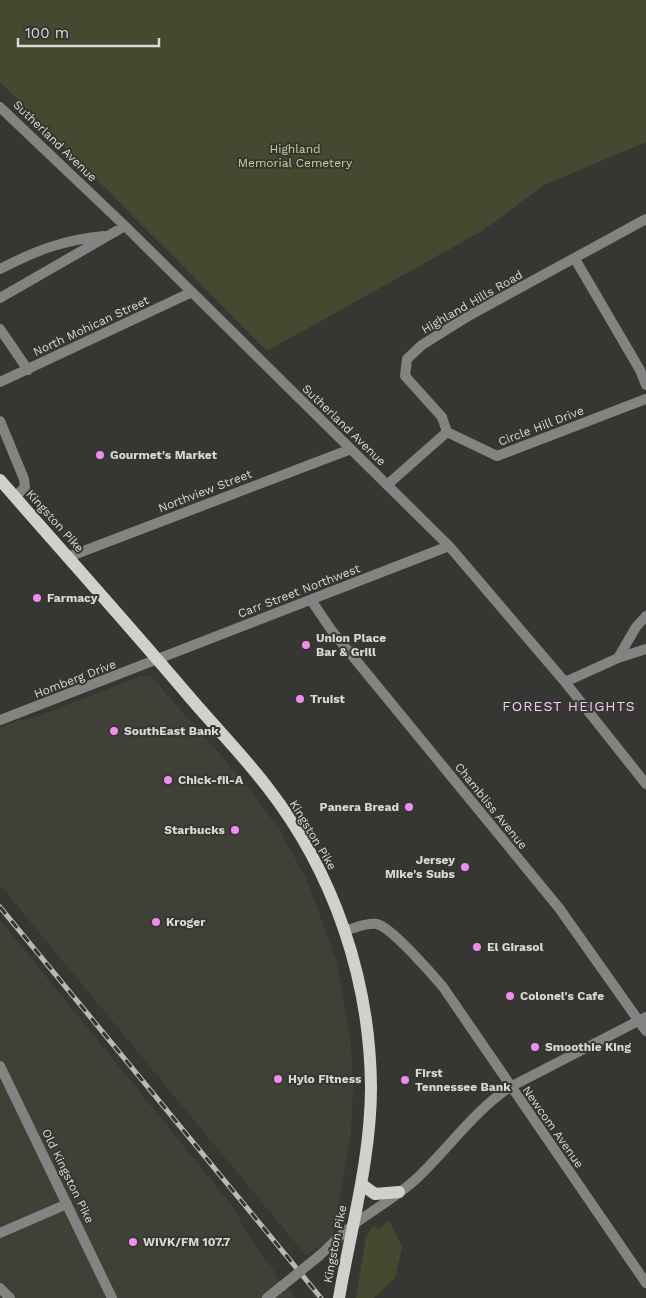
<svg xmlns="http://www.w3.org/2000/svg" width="646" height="1298" font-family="'Work Sans',sans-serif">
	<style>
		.built { fill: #3f4136 }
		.green { fill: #444930 }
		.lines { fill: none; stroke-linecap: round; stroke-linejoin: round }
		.minor { stroke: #838481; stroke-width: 10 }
		.major { stroke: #d0d1cc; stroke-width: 12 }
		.rail-casing { stroke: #b9b9b5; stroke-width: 5 }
		.rail { stroke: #363732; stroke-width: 3; stroke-dasharray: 9; stroke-linecap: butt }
		.minor-bridge { stroke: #838481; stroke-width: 10 }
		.poi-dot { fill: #f38af1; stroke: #363732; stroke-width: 2 }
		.labels { text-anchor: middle; stroke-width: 4; stroke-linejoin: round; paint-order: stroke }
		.street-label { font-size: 12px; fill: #d8d8d5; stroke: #363732 }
		.park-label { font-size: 12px; fill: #c7d392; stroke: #363732 }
		.poi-label { font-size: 12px; font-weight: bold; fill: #d8d8d5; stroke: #363732; text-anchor: start }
		.neighbourhood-label { font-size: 14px; letter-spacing: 1px; fill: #f9c9f7; stroke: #363732 }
	</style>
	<rect width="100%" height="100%" fill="#363732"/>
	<!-- built -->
	<path class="built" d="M141 676H151L250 789 280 831 306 878 337 963 351 1043 353 1092 351 1134 334 1231 331 1238 310 1253 305 1254 278 1222 0 885V727L21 719 23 721 36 717Z
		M0 920 234 1208 246 1232 275 1272 279 1283 277 1285 282 1294 288 1288 295 1298H15L0 1283Z"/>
	<!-- green -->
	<path class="green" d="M0 0H646V142L544 185 482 231 267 351 0 82Z
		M389 1220 402 1247 395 1278 374 1298H356L366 1236 374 1226 378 1230Z"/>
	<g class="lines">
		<!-- minor -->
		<path class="minor" d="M0 107 125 226 449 546 565 682 646 784
			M575 259 640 370 646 385
			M0 269C37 250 63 240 104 236
			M0 298 125 226
			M0 329 28 370
			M0 382 192 292
			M0 421 24 479 25 487 15 497
			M447 432 442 417 405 376 407 359 422 345 470 315 646 219
			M447 432 497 456 646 399
			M387 485 447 432
			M68 557 351 449
			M311 600 332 631 559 908 646 1031
			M618 658 636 627 646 616
			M565 682 618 658 646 649
			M0 720 449 546
			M346 930C356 928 367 922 377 924 391 927 432 974 443 987L646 1283
			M0 1066 112 1298
			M0 1233 67 1204
			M319 1256C330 1246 341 1234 353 1225 373 1210 396 1197 415 1180 448 1149 473 1112 510 1087L646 1017
			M0 1288 10 1298
			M267 1298 282 1286"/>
		<!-- major -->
		<path class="major" d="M0 480C62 551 126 622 187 694 214 726 243 755 268 788 334 873 370 979 371 1087 371 1158 351 1228 339 1298
			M361 1184 375 1194 399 1192"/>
		<defs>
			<path id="rail" d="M0 907 321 1298"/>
		</defs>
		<!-- rail casing -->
		<use href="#rail" class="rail-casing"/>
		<!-- rail -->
		<use href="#rail" class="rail"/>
		<!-- minor-bridge -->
		<path class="minor-bridge" d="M282 1286 319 1256"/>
	</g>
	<!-- markers -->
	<g class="poi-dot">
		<circle cx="100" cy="455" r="5"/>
		<circle cx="37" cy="598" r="5"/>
		<circle cx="306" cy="645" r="5"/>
		<circle cx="300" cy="699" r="5"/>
		<circle cx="114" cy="731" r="5"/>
		<circle cx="168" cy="780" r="5"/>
		<circle cx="409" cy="807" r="5"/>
		<circle cx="235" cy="830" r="5"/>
		<circle cx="465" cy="867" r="5"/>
		<circle cx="156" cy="922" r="5"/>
		<circle cx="477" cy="947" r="5"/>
		<circle cx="510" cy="996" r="5"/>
		<circle cx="535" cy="1047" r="5"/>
		<circle cx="278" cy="1079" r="5"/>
		<circle cx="405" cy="1080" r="5"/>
		<circle cx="133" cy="1242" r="5"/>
	</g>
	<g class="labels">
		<!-- street labels -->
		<g class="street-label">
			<text transform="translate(55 141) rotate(44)" y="4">Sutherland Avenue</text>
			<text transform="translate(472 302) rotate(-30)" y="4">Highland Hills Road</text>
			<text transform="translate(91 326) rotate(-25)" y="4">North Mohican Street</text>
			<text transform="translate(344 425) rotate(44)" y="4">Sutherland Avenue</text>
			<text transform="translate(541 426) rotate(-21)" y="4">Circle Hill Drive</text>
			<text transform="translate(205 491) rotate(-21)" y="4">Northview Street</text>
			<text transform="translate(55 521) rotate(48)" y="4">Kingston Pike</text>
			<text transform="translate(299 591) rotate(-21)" y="4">Carr Street Northwest</text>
			<text transform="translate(75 679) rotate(-21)" y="4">Homberg Drive</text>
			<text transform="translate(491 806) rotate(51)" y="4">Chambliss Avenue</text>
			<text transform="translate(313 835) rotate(59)" y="4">Kingston Pike</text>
			<text transform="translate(553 1127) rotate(55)" y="4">Newcom Avenue</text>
			<text transform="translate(68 1176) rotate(64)" y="4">Old Kingston Pike</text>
			<text transform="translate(335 1244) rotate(-79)" y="4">Kingston Pike</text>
		</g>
		<!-- park labels -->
		<g class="park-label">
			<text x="295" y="153">Highland<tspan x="295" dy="14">Memorial Cemetery</tspan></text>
		</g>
		<!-- poi labels -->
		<g class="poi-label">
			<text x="110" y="459">Gourmet's Market</text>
			<text x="47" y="602">Farmacy</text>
			<text x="316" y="642">Union Place<tspan x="316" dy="14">Bar &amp; Grill</tspan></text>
			<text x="310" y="703">Truist</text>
			<text x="124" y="735">SouthEast Bank</text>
			<text x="178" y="784">Chick-fil-A</text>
			<text x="399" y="811" text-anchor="end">Panera Bread</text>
			<text x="225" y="834" text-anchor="end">Starbucks</text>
			<text x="455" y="864" text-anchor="end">Jersey<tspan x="455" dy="14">Mike's Subs</tspan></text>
			<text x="166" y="926">Kroger</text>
			<text x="487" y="951">El Girasol</text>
			<text x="520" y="1000">Colonel's Cafe</text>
			<text x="545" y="1051">Smoothie King</text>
			<text x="415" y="1077">First<tspan x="415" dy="14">Tennessee Bank</tspan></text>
			<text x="288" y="1083">Hylo Fitness</text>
			<text x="143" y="1246">WIVK/FM 107.7</text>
		</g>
		<!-- neighbourhood labels -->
		<g class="neighbourhood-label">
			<text x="569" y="711">FOREST HEIGHTS</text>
		</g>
	</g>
	<!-- scale -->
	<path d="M18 38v8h141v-8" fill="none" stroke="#d8d8d5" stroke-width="2.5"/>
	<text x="25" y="38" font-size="15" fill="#d8d8d5" stroke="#363732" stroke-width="4" paint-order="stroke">100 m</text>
</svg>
